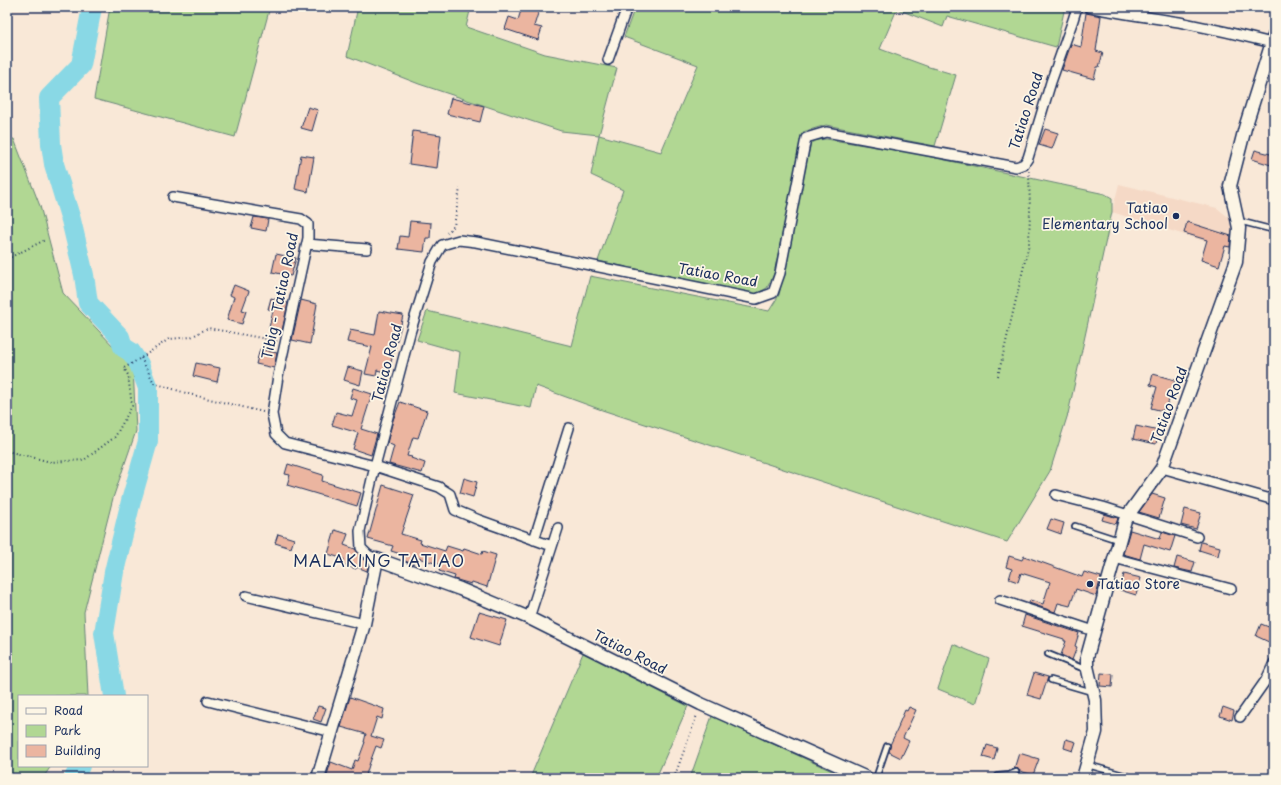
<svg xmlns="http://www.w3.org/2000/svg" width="1281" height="785" font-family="'Playpen Sans',sans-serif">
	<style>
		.built { fill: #f5d9c6 }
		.green { fill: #b1d793; stroke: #668378 }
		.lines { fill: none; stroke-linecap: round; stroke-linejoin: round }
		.river { stroke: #89d8e5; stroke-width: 20 }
		.building { fill: #ebb5a0; stroke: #1b2f5e }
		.lane-casing { stroke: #1b2f5e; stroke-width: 8 }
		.street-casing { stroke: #1b2f5e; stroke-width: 12 }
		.secondary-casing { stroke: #1b2f5e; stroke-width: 15 }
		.path { stroke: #1b2f5e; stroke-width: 2; stroke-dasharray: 1 3; stroke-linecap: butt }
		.lane { stroke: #fcf5e5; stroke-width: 4.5 }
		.street { stroke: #fcf5e5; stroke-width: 9 }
		.secondary { stroke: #fcf5e5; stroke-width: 12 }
		.poi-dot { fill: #1b2f5e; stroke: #fcf5e5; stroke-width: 1.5 }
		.labels { text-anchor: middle; stroke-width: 3.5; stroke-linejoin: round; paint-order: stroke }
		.street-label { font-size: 14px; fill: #1b2f5e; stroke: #fcf5e5 }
		.poi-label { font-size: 14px; fill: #1b2f5e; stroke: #fcf5e5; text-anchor: end }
		.quarter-label { font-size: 16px; letter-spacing: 1px; fill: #1b2f5e; stroke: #fcf5e5 }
	</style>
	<rect width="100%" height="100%" fill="#f9e8d7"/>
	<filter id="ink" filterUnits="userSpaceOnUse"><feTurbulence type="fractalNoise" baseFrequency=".025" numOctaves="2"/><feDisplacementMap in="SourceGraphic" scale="8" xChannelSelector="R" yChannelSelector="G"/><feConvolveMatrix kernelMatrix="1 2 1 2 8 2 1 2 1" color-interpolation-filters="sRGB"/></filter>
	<g filter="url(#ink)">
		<!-- built -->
		<path class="built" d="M1119 184 1217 208 1232 220 1236 232 1232 250 1112 212Z"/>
		<!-- green -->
		<path class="green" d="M110 7H270L235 137 94 99Z
			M358 7H471L466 27 545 54 617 68 599 135 661 152 698 65 624 37 635 7H1065L1056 47 947 16 943 27 897 9 880 49 929 67 956 75 935 146 826 125 803 132 774 274 767 288 756 294 598 261 623 190 591 175 599 135 561 131 419 84 347 56Z
			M7 139H14L40 206 63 293 133 367 136 431 113 498 84 612 88 696H19V766H51L43 778H7Z
			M826 139 908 152 1105 194 1112 198V212L1068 414 1050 471 1007 542 599 409 536 386 531 408 455 393 460 352 417 340 427 311 572 346 590 276 769 311 779 295 811 141Z
			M953 644 989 659 975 704 938 689Z
			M583 653 688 706 656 778H530Z
			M712 716 845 777V778H690Z"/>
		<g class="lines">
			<!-- river -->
			<path class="river" d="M92 7 81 65 49 98 51 144 54 164 71 220 84 275 88 303 120 337 123 347 131 352 139 364 148 388V441L131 501 114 572 104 633 114 696
				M74 778 80 766"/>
		</g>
		<!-- building -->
		<path class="building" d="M522 7H540L534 26 542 28 538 40 505 29 509 17 518 20Z
			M1086 13 1101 16 1096 51 1103 53 1099 67H1097L1094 79 1062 70 1071 44 1081 47Z
			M451 98 484 106 480 122 447 114Z
			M308 107 318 110 312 131 301 128Z
			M1045 129 1058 133 1052 149 1039 145Z
			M413 131 441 135 437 168 409 164Z
			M1255 150 1274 155V166L1252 159Z
			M301 155 314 157 308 192 295 189Z
			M254 217 268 219 266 231 251 228Z
			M410 221 431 223 430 238H426L424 252 398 249 400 236 408 237Z
			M1187 222 1231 236 1230 247 1225 246 1219 266 1201 260 1207 240 1184 233Z
			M276 254 296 258 291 276 272 272Z
			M234 285 249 291 242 310 246 311 242 324 227 320 234 297 230 295Z
			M271 298 288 303 282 331 269 328 273 310 268 309Z
			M301 300 317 304 310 344 292 340Z
			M379 311 403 315 400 329 388 373 377 370 376 376 365 374 372 347 347 342 350 330 375 335Z
			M260 349 277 353 274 368 256 364Z
			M196 363 220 368 217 382 193 376Z
			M348 367 363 371 360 385 344 380Z
			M1153 374 1175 380 1167 406H1164L1163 411 1151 408 1157 387 1150 385Z
			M353 388 372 394 361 429 377 434 371 455 353 449 358 433 332 425 336 412 352 416 357 400 350 398Z
			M400 402 427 411 418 438 413 437 407 456 412 457 411 458 425 463 422 473 389 464 394 446 387 443 393 420Z
			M1136 426 1159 431 1156 444 1133 439Z
			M288 464 323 475 322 481 361 493 357 506 287 485 290 475 285 474Z
			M464 478 477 482 473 497 460 493Z
			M383 485 414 495 401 534 421 540 420 543 445 551 447 546 463 551 464 548 482 554 483 551 496 555 487 587 472 582 471 584 454 579 455 576 439 571 441 565 415 557 413 564 402 560 404 555 391 551 393 546 368 539Z
			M1152 494 1165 498 1159 518 1139 512Z
			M1185 509 1201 513 1196 529 1181 525Z
			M1104 514 1118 518 1116 524 1102 520Z
			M1051 519 1064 523 1061 534 1047 529Z
			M335 530 348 534 344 545 355 549 361 556 360 558 369 562 367 571 357 567 356 569 342 564 344 559 328 554Z
			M1130 530 1160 539 1162 532 1175 536 1170 552 1144 544 1140 559 1123 554Z
			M278 534 294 539 291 548 275 543Z
			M1201 542 1220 547 1218 556 1199 550Z
			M1009 556 1022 560 1024 556 1082 577 1084 572 1101 577 1096 596 1076 589 1070 606 1058 603 1055 612 1029 603 1030 600 1043 604 1050 582 1021 573 1018 582 1009 579 1012 569 1006 567Z
			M1177 557 1195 562 1192 572 1174 568Z
			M1124 574 1141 578 1136 595 1120 590Z
			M479 612 507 620 499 646 471 637Z
			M1025 615 1079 633 1075 646 1077 647 1072 660 1061 655 1066 641H1064V639L1022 626Z
			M1261 624 1274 629V637L1271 643 1256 636Z
			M1034 673 1048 677 1041 699 1027 695Z
			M1101 673 1113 674 1112 687 1100 686Z
			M350 697 384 709 382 719 377 717 371 736 384 740 381 748 376 746 369 765 366 775 372 777V778H326L331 762 352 770 355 760 358 761 365 742H364L366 734 341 727Z
			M318 706 326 708 321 722 313 719Z
			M909 707 916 710 903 738 909 741 901 758 889 752 890 745 899 726H898L905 710 907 711Z
			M1223 707 1234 711 1232 720 1220 716Z
			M1066 739 1076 742 1073 751 1064 748Z
			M987 745 997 748 994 760 983 757Z
			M1019 753 1039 759 1033 775 1020 771 1017 768 1014 769Z"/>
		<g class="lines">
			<defs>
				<path id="lane" d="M1239 221 1274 230
					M1075 526 1118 540
					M1048 654 1087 670
					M1051 680 1092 692
					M1088 765 1134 778
					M876 778 887 746
					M997 778 998 776 1009 775 1016 772"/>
				<path id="street" d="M1088 7C1118 13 1148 17 1179 22 1210 28 1241 35 1272 43
					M608 60 627 7
					M173 197 301 219 308 224V238L278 376 272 414 276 434 285 443 375 466 439 487 450 494 455 510 479 520 552 546
					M307 244 367 249
					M1162 468 1274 500
					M1056 495 1103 507 1197 537
					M534 540 569 428
					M1114 558 1231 589
					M377 559 368 555 361 548 360 531 375 466 410 333 432 262 442 245 459 240 476 242 756 299 773 293 780 273 806 138 826 132 1016 167 1024 164 1028 158 1051 82 1073 20 1077 7
					M246 596 364 624
					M1000 600 1094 631
					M529 618 558 528
					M208 701 332 732
					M1240 717 1266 680 1274 663"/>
				<path id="secondary" d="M318 778 364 624 377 559 460 589 529 618 701 704 867 778
					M1083 778 1096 732 1095 700 1087 666V657L1125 520 1128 515 1162 468 1236 262 1239 228 1230 186 1245 128 1274 36"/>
			</defs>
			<!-- lane casing -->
			<use href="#lane" class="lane-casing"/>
			<!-- street casing -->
			<use href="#street" class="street-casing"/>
			<!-- secondary casing -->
			<use href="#secondary" class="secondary-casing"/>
			<!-- path -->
			<path class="path" d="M447 233 454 226 460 188
				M7 259 45 240
				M141 358 154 383 189 394 263 412
				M998 376 1029 244 1030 210 1029 171
				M7 451 51 462 84 460 115 437 132 406 128 375 124 368 141 358 169 339 191 337 208 328 277 341
				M674 778 697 715"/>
			<!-- lane -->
			<use href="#lane" class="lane"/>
			<!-- street -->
			<use href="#street" class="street"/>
			<!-- secondary -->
			<use href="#secondary" class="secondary"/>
		</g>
	</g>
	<!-- markers -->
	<g class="poi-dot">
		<circle cx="1176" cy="216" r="4"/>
		<circle cx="1090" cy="584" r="4"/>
	</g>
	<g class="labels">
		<!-- street labels -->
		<g class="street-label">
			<text transform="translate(1026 111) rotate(-72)" y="5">Tatiao Road</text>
			<text transform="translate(718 275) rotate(10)" y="5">Tatiao Road</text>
			<text transform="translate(280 296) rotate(-78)" y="5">Tibig - Tatiao Road</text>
			<text transform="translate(387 363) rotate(-75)" y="5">Tatiao Road</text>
			<text transform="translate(1169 405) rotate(-70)" y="5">Tatiao Road</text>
			<text transform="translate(630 652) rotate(27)" y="5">Tatiao Road</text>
		</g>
		<!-- poi labels -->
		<g class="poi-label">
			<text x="1168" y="213">Tatiao<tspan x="1168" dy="16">Elementary School</tspan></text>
			<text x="1098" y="589" text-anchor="start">Tatiao Store</text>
		</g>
		<!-- quarter labels -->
		<g class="quarter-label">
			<text x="379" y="567">MALAKING TATIAO</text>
		</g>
	</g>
	<!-- margin -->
	<rect width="1281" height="785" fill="none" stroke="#fcf5e5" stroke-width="24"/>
	<rect x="12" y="12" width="1257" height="761" fill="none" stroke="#1b2f5e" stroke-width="1.5" filter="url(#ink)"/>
	<!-- legend -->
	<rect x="18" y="695" width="130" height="72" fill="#fcf5e5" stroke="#a2a6af"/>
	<rect x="26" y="708" width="20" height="6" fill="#fcf5e5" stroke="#a2a6af"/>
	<text x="54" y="715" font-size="12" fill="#1b2f5e">Road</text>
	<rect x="26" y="725" width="20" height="12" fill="#b1d793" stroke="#a2a6af"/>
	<text x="54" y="735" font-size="12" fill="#1b2f5e">Park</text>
	<rect x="26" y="745" width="20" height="12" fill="#ebb5a0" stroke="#a2a6af"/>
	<text x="54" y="755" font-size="12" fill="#1b2f5e">Building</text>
</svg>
